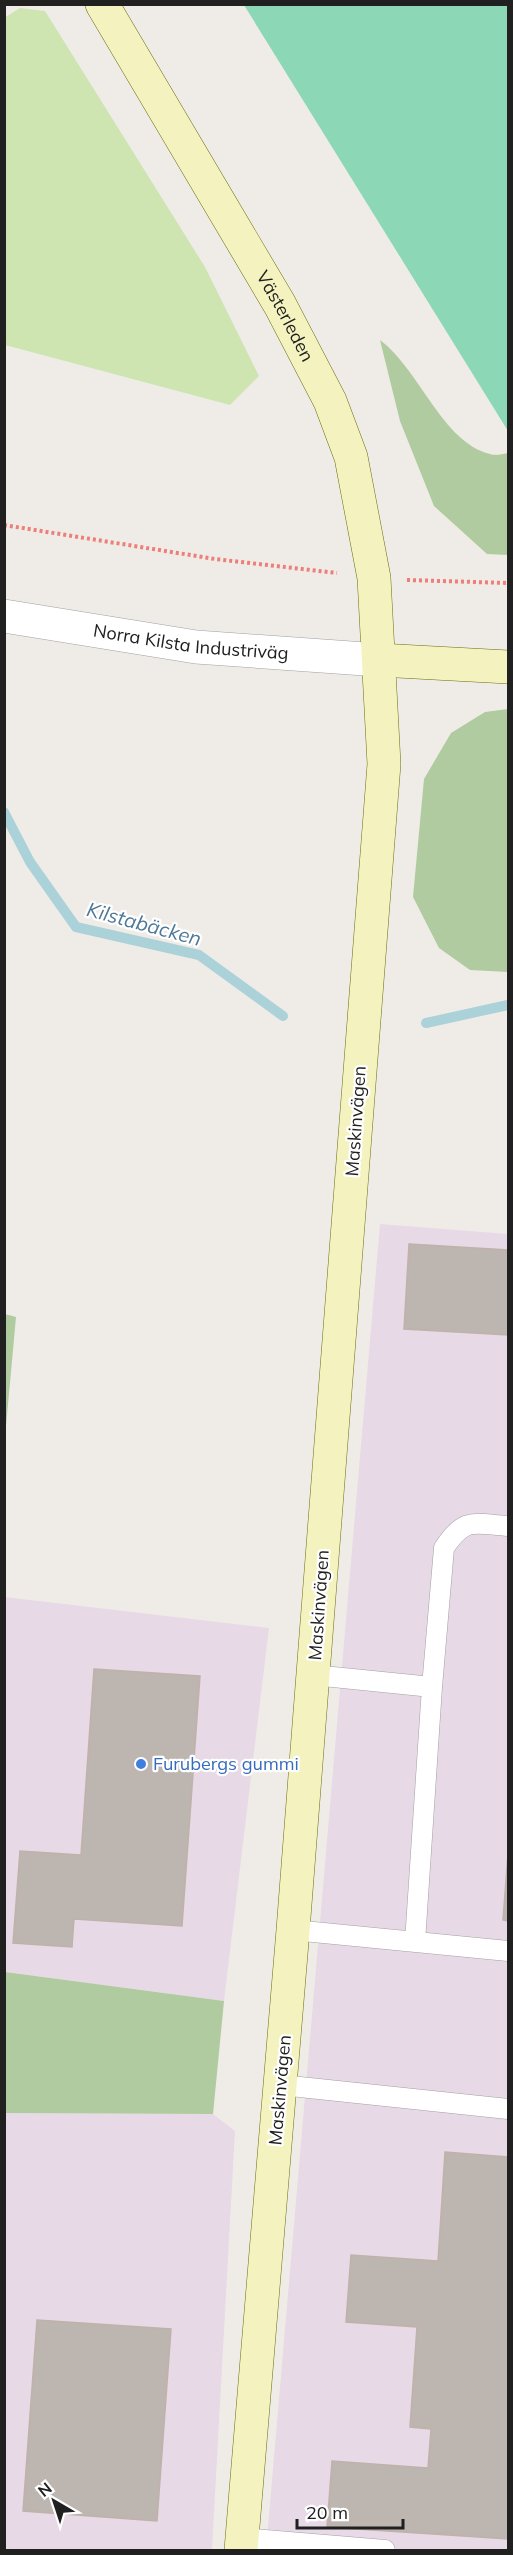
<svg xmlns="http://www.w3.org/2000/svg" width="513" height="2555" font-family="Mulish,sans-serif">
	<style>
		.industrial { fill: #e8d9e6 }
		.grass { fill: #cee5b2 }
		.forest { fill: #afcb9f }
		.pitch { fill: #8cd7b5 }
		.lines { fill: none; stroke-linecap: round; stroke-linejoin: round }
		.stream { stroke: #abd1d9; stroke-width: 10 }
		.building { fill: #bdb5b0; stroke: #c0b2aa; stroke-width: 1.5 }
		.lane-casing { stroke: #a1a1a1; stroke-width: 21 }
		.street-casing { stroke: #a1a1a1; stroke-width: 34 }
		.secondary-casing { stroke: #6a6e0f; stroke-width: 34 }
		.path { stroke: #ed7e7a; stroke-width: 4; stroke-dasharray: 3 3; stroke-linecap: butt }
		.lane { stroke: #fff; stroke-width: 20 }
		.street { stroke: #fff; stroke-width: 33 }
		.secondary { stroke: #f4f3c0; stroke-width: 33 }
		.shop-dot { fill: #3f7fe0; stroke: #fff; stroke-width: 2 }
		.labels { text-anchor: middle; stroke-width: 4.5; stroke-linejoin: round; paint-order: stroke }
		.street-label { font-size: 18px; fill: #202020; stroke: #fff }
		.shop-label { font-size: 18px; fill: #366cbe; stroke: #fff; text-anchor: start }
		.water-label { font-size: 20px; font-style: italic; fill: #4d7898; stroke: #fff }
	</style>
	<rect width="100%" height="100%" fill="#efece7"/>
	<!-- industrial -->
	<path class="industrial" d="M380 1224 508 1234V2550H266Z
		M5 1597 269 1628 224 2001 5 1972Z
		M5 2113 213 2114 235 2131 212 2550H5Z"/>
	<!-- grass -->
	<path class="grass" d="M20 8 45 11 205 267 259 376 230 405 5 345 4 18Z"/>
	<!-- forest -->
	<path class="forest" d="M380 340C420 370 442 442 490 454 495 456 503 454 508 453V555L487 554 434 506 400 421Z
		M508 709V972L470 970 439 948 413 897 424 779 451 733 485 712Z
		M5 1314 16 1317 5 1437 4 1314Z
		M5 1972 224 2001 213 2114 5 2113Z"/>
	<!-- pitch -->
	<path class="pitch" d="M244 5H508V431Z"/>
	<g class="lines">
		<!-- stream -->
		<path class="stream" d="M4 812 30 862 76 927 199 955 283 1016
			M426 1023 508 1005"/>
	</g>
	<!-- building -->
	<path class="building" d="M409 1244 508 1250V1335L404 1329Z
		M94 1669 200 1676 182 1926 74 1919 72 1947 13 1943 20 1851 81 1855Z
		M508 1854V1921L503 1920Z
		M445 2152 508 2157V2539L327 2527 332 2461 428 2468 431 2429 410 2427 417 2327 346 2322 351 2255 438 2261Z
		M37 2320 171 2329 157 2521 23 2511Z"/>
	<g class="lines">
		<defs>
			<path id="lane" d="M313 1675 432 1687
				M293 1930 508 1951
				M415 1942 432 1687 444 1548C465 1516 474 1524 508 1526
				M281 2085 508 2109
				M243 2538 385 2550"/>
			<g id="street">
				<path id="s1" d="M4 616 196 647 379 660"/>
			</g>
			<g id="secondary">
				<path id="s2" d="M102 4 280 305 330 401 351 457 374 578 384 764 293 1930 241 2550"/>
				<path d="M379 660 508 667"/>
			</g>
		</defs>
		<!-- lane casing -->
		<use href="#lane" class="lane-casing"/>
		<!-- street casing -->
		<use href="#street" class="street-casing"/>
		<!-- secondary casing -->
		<use href="#secondary" class="secondary-casing"/>
		<!-- path -->
		<path class="path" d="M4 525 215 559 337 573
			M407 580 508 583"/>
		<!-- lane -->
		<use href="#lane" class="lane"/>
		<!-- street -->
		<use href="#street" class="street"/>
		<!-- secondary -->
		<use href="#secondary" class="secondary"/>
	</g>
	<!-- markers -->
	<circle class="shop-dot" cx="141" cy="1764" r="6"/>
	<g class="labels">
		<!-- street labels -->
		<g class="street-label">
			<text dy="6" stroke="none"><textPath href="#s2" startOffset="362">Västerleden</textPath></text>
			<text dy="6" stroke="none"><textPath href="#s1" startOffset="189">Norra Kilsta Industriväg</textPath></text>
			<text transform="translate(356 1121) rotate(-86)" y="6">Maskinvägen</text>
			<text transform="translate(319 1605) rotate(-86)" y="6">Maskinvägen</text>
			<text transform="translate(280 2090) rotate(-85)" y="6">Maskinvägen</text>
		</g>
		<!-- shop labels -->
		<g class="shop-label">
			<text x="153" y="1770">Furubergs gummi</text>
		</g>
		<!-- water labels -->
		<g class="water-label">
			<text transform="translate(144 924) rotate(15)" y="7">Kilstabäcken</text>
		</g>
	</g>
	<!-- border -->
	<rect width="513" height="2555" fill="none" stroke="#202020" stroke-width="12"/>
	<!-- north arrow -->
	<g transform="translate(54 2501) rotate(321)" stroke="#ffffff" stroke-width="4.5" paint-order="stroke">
	<path d="M0-4.5L10 22L0 15L-10 22Z" fill="#202020"/>
	<text y="-9" font-size="16" font-weight="bold" text-anchor="middle" fill="#202020">N</text>
	</g>
	<!-- scale -->
	<path d="M297 2519v9h106v-9" fill="none" stroke="#202020" stroke-width="3"/>
	<text x="306" y="2519" font-size="18" fill="#202020" stroke="#ffffff" stroke-width="4.5" paint-order="stroke">20 m</text>
</svg>
